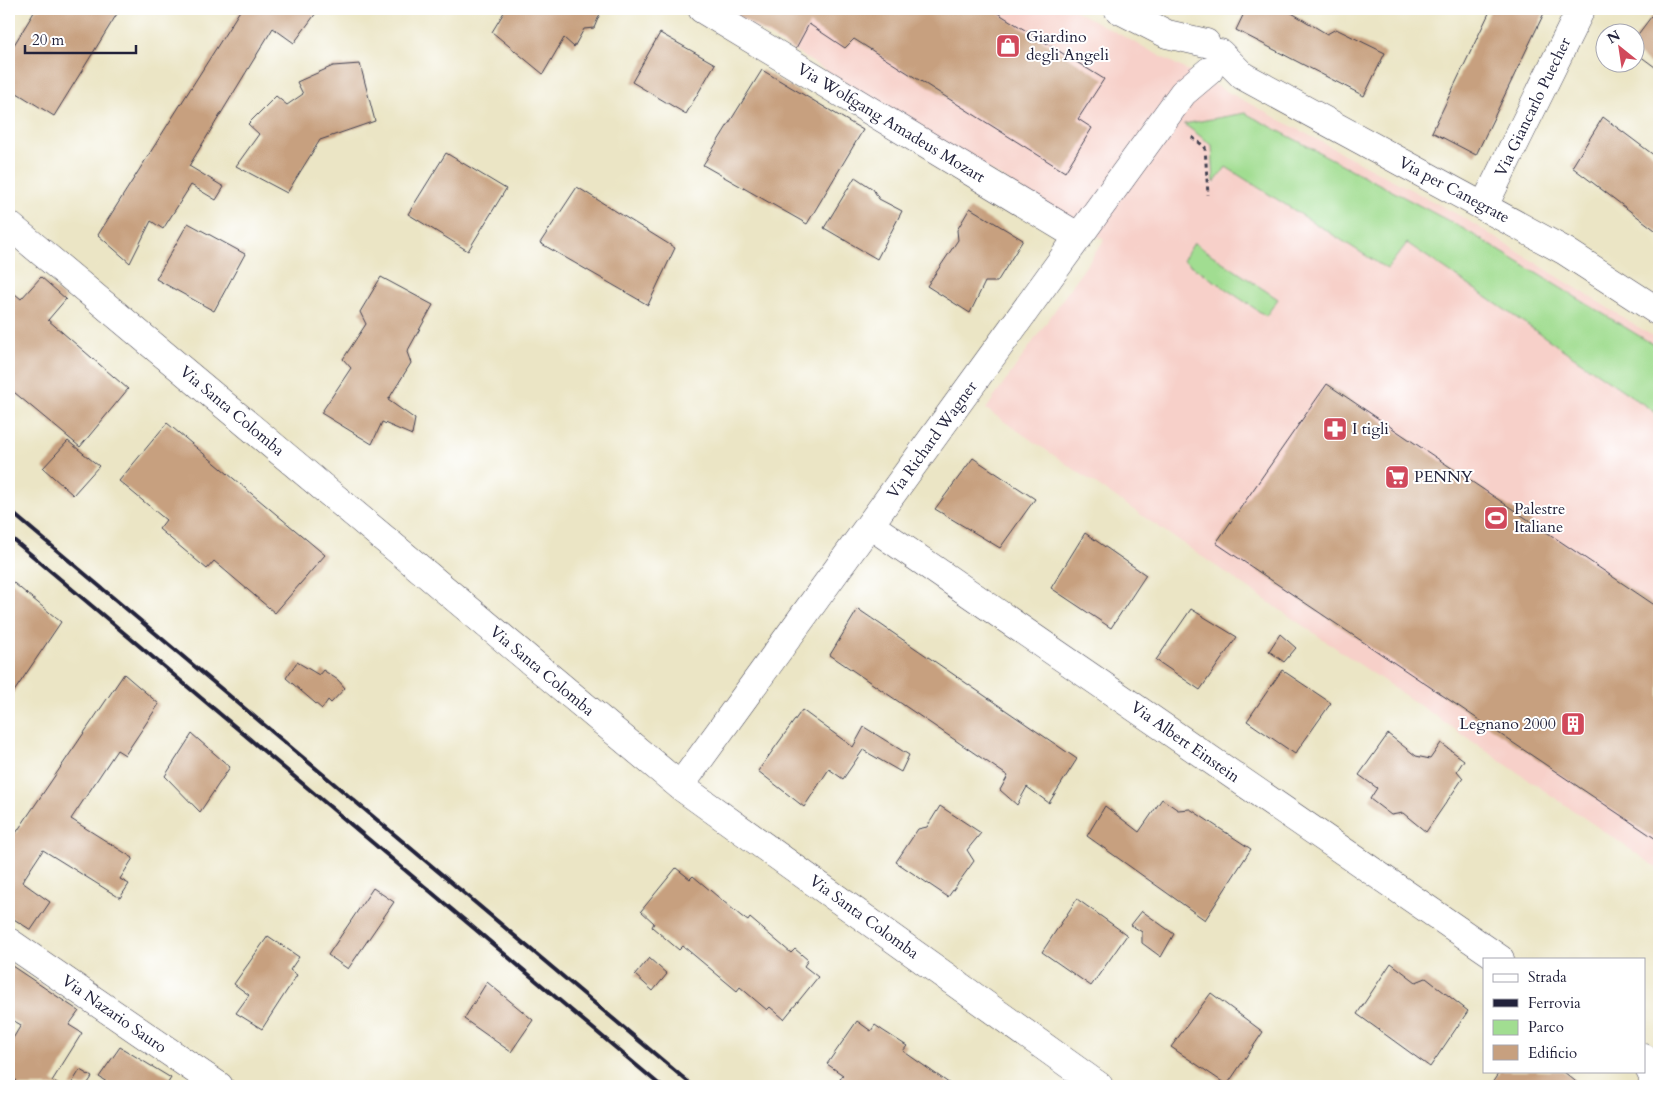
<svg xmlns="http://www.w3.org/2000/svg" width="1668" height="1095" font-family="Cardo,serif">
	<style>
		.built { fill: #f7d0c9 }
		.green { fill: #a1dd91; stroke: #628066 }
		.building { fill: #c7a07f }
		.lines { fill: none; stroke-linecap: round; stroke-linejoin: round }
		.minor-casing { stroke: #403f50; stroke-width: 29 }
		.path { stroke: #403f50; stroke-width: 3; stroke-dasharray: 4 4; stroke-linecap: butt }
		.minor { stroke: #fff; stroke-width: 28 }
		.rail { stroke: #22223b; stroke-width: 4 }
		.labels { text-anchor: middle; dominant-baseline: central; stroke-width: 4; stroke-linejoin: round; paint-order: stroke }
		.poi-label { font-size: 16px; fill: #22223b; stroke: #fff; text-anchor: start }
		.street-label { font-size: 16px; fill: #22223b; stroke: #fff }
	</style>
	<rect width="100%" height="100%" fill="#fff"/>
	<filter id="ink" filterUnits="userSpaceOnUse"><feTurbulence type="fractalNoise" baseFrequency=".02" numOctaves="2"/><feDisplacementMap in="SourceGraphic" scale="10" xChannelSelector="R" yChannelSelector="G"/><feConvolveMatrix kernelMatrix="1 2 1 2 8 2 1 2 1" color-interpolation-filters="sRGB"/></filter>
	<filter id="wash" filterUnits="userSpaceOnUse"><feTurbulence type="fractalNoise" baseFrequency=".0096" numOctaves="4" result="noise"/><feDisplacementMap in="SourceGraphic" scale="20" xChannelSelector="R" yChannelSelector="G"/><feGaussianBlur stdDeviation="1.12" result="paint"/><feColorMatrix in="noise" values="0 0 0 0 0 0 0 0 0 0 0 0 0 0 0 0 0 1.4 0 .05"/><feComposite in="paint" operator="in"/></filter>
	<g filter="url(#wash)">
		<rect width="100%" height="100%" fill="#ebe5c5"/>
		<path class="built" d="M 725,9 L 1072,9 L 1464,218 L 1659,340 L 1659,869 L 986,409 L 1104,240 Z"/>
		<path class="green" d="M 1245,113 L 1464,229 L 1659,348 L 1659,415 L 1407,243 L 1387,269 L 1226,167 L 1214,183 L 1212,145 L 1184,124 Z
			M 1194,243 L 1278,299 L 1266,316 L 1183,260 Z"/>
		<g id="blocks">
			<path class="building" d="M 36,9 L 120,9 L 54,116 L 9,88 L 9,53 Z
				M 241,9 L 319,9 L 294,43 L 273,28 L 189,166 L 224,187 L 216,200 L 191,185 L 163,229 L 151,221 L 130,263 L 98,235 Z
				M 506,9 L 602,9 L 594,28 L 584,29 L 574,47 L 564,38 L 543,74 L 492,32 Z
				M 727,9 L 991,9 L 1104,79 L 1078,119 L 1092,128 L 1065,172 L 854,39 L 845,48 L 809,24 L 795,50 Z
				M 1246,9 L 1291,9 L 1290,12 L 1327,34 L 1336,29 L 1385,53 L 1364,96 L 1236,30 Z
				M 1491,9 L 1546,9 L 1476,155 L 1432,132 Z
				M 1657,9 L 1659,9 L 1659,70 L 1636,53 L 1636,37 Z
				M 660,33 L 715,64 L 686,114 L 632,82 Z
				M 360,64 L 375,121 L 320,140 L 287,193 L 236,166 L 259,134 L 248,124 L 276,96 L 287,105 L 303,94 L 297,82 L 333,66 Z
				M 762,70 L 863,130 L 807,224 L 703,165 Z
				M 1603,117 L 1659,159 L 1659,233 L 1572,167 Z
				M 446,153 L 506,189 L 468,251 L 408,214 Z
				M 855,177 L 873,189 L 879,199 L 902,211 L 877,259 L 824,228 Z
				M 577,187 L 675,248 L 648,305 L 540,243 Z
				M 970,208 L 1023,240 L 997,282 L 985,282 L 970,313 L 927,286 L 958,240 L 957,230 Z
				M 188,223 L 245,254 L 214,311 L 156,279 Z
				M 41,277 L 66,299 L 48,320 L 128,389 L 80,447 L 9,388 L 9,289 L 21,299 Z
				M 381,277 L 433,305 L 407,352 L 411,363 L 388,400 L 415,419 L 412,435 L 382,422 L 372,444 L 321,413 L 351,368 L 343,359 L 366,324 L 360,312 Z
				M 1327,384 L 1659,608 L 1659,841 L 1216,543 Z
				M 167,423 L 325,555 L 275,613 L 214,561 L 207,569 L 159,529 L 166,520 L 119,481 Z
				M 68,441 L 99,466 L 73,495 L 43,468 Z
				M 973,458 L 1035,499 L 1000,548 L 935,509 Z
				M 1085,533 L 1146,575 L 1111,628 L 1051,588 Z
				M 9,579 L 61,622 L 9,699 Z
				M 858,609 L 1077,759 L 1049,803 L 1027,787 L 1017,805 L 1000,790 L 1008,776 L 830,655 Z
				M 1191,609 L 1237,637 L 1200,690 L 1156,660 Z
				M 1280,634 L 1296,648 L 1284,662 L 1269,651 Z
				M 297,662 L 319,675 L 323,670 L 338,680 L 345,688 L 331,703 L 328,700 L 322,709 L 286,678 Z
				M 1282,670 L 1331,703 L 1295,754 L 1247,721 Z
				M 124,674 L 159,704 L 125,755 L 117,750 L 71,819 L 133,858 L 120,879 L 129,884 L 120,898 L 43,850 L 22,882 L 50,902 L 31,930 L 9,916 L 9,828 L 16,833 Z
				M 802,710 L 853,747 L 864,727 L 909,755 L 901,772 L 863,750 L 843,779 L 829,769 L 804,807 L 758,771 Z
				M 192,734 L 230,767 L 200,812 L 165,776 Z
				M 1388,734 L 1416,756 L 1430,759 L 1441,743 L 1464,760 L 1457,771 L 1463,778 L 1426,832 L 1403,813 L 1391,815 L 1370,799 L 1377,788 L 1359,775 Z
				M 1162,799 L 1178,810 L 1190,809 L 1251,849 L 1205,920 L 1087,836 L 1105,806 L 1139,832 Z
				M 940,806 L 981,833 L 967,850 L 974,861 L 948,897 L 896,862 L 918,829 L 927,827 Z
				M 676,868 L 690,879 L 693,876 L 741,916 L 748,921 L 750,918 L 791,953 L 795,949 L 808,960 L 804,966 L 818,977 L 784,1019 L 770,1007 L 767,1010 L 740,987 L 737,991 L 683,946 L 679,950 L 652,927 L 654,923 L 641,911 Z
				M 373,888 L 394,902 L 348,969 L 328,955 Z
				M 1077,899 L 1127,935 L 1091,986 L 1042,952 Z
				M 1142,911 L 1174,934 L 1161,957 L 1142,943 L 1142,932 L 1131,925 Z
				M 268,936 L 299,957 L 290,970 L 297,975 L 262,1029 L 236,1013 L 249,995 L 234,984 Z
				M 649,958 L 667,974 L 653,991 L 635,975 Z
				M 1391,963 L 1416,982 L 1426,978 L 1468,1011 L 1430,1067 L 1357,1014 Z
				M 9,964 L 79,1011 L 69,1025 L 82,1033 L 52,1081 L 61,1086 L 10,1086 L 16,1080 L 9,1075 L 9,1045 L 21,1025 L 9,1018 Z
				M 487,982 L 533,1020 L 511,1052 L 464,1019 Z
				M 1211,993 L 1263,1032 L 1227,1085 L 1171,1047 Z
				M 857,1021 L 871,1031 L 875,1025 L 882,1030 L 907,1046 L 903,1051 L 953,1086 L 850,1086 L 840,1079 L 843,1075 L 827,1064 Z
				M 120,1047 L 171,1078 L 166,1086 L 113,1086 L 99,1077 Z
				M 80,1070 L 92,1077 L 86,1086 L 70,1086 Z
				M 1500,1071 L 1563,1071 L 1581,1086 L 1490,1086 Z"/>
		</g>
	</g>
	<g filter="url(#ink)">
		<use href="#blocks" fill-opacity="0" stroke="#403f50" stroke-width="1"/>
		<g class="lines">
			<defs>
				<path id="minor" d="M 702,9 L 1079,237
					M 1118,9 L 1167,34 L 1206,43
					M 1220,53 L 1243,76 L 1565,251 L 1659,312
					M 1484,206 L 1581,9
					M 9,225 L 680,786 L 1099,1086
					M 870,525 L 1500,959
					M 680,786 L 1183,93 L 1209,71
					M 9,942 L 219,1086
					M 1644,1058 L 1653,1077 L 1653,1086"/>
			</defs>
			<use href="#minor" class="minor-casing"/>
			<path class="path" d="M 1192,137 L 1205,147 L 1208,195"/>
			<use href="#minor" class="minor"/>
			<path class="rail" d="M 9,510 L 693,1086
				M 9,536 L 661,1086"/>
		</g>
	</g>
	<defs>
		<symbol id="shop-square" viewBox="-11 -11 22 22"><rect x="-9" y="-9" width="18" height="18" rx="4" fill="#d1495b" stroke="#fff"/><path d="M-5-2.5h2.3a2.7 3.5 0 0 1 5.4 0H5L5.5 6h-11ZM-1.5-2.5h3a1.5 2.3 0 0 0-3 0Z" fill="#fff"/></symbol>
		<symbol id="pharmacy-square" viewBox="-11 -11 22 22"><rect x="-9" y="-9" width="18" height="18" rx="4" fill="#d1495b" stroke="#fff"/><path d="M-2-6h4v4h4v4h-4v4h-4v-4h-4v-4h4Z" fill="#fff"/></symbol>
		<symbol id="supermarket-square" viewBox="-11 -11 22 22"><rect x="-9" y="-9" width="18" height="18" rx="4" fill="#d1495b" stroke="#fff"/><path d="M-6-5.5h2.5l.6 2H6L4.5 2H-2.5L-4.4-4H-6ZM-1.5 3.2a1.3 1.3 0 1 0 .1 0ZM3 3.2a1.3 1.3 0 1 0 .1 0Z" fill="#fff"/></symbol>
		<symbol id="stadium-square" viewBox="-11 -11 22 22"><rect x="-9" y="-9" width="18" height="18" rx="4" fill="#d1495b" stroke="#fff"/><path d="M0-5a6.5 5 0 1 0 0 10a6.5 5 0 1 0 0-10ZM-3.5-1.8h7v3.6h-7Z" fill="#fff"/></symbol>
		<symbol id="building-square" viewBox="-11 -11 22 22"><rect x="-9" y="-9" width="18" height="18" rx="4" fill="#d1495b" stroke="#fff"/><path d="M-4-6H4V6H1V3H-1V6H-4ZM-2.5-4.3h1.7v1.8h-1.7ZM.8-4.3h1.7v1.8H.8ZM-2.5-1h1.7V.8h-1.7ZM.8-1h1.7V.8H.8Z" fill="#fff"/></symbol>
	</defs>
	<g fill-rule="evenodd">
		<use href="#shop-square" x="994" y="32" width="28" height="28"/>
		<use href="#pharmacy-square" x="1321" y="415" width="28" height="28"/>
		<use href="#supermarket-square" x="1383" y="463" width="28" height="28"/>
		<use href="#stadium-square" x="1482" y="504" width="28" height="28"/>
		<use href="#building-square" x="1559" y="710" width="28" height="28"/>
	</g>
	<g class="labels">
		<g class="poi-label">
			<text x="1026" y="37">Giardino<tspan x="1026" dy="18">degli Angeli</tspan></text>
			<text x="1352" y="429">I tigli</text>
			<text x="1414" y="477">PENNY</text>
			<text x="1514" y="509">Palestre<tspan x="1514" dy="18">Italiane</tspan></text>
			<text x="1556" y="724" text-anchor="end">Legnano 2000</text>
		</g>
		<g class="street-label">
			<text transform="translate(1533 107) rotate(-64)">Via Giancarlo Puecher</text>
			<text transform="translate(891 123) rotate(31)">Via Wolfgang Amadeus Mozart</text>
			<text transform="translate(1454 190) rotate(28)">Via per Canegrate</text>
			<text transform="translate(232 411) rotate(40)">Via Santa Colomba</text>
			<text transform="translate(932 440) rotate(-54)">Via Richard Wagner</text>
			<text transform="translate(542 671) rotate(40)">Via Santa Colomba</text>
			<text transform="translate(1185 742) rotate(35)">Via Albert Einstein</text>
			<text transform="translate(864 917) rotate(36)">Via Santa Colomba</text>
			<text transform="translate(114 1014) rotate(35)">Via Nazario Sauro</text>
		</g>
	</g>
	<rect width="1668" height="1095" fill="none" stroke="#fff" stroke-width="30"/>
	<rect x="1483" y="958" width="162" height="115" fill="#ffffff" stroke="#a7a7b1"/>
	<rect x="1493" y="974" width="25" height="8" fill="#ffffff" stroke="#a7a7b1"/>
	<text x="1528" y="982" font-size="15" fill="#22223b">Strada</text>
	<rect x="1493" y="999" width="25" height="8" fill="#22223b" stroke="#a7a7b1"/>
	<text x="1528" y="1008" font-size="15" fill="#22223b">Ferrovia</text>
	<rect x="1493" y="1020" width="25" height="15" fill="#a1dd91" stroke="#a7a7b1"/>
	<text x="1528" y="1032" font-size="15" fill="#22223b">Parco</text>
	<rect x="1493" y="1045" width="25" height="15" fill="#c7a07f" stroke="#a7a7b1"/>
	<text x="1528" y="1058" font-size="15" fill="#22223b">Edificio</text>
	<g transform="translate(1620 48) rotate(330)"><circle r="24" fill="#ffffff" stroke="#a7a7b1"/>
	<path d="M0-4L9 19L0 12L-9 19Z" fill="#d1495b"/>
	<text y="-8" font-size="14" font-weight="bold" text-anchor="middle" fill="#22223b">N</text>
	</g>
	<path d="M25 45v8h111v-8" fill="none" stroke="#22223b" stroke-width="2.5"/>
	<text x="32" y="45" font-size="15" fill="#22223b" stroke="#ffffff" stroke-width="4" paint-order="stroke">20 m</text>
</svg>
